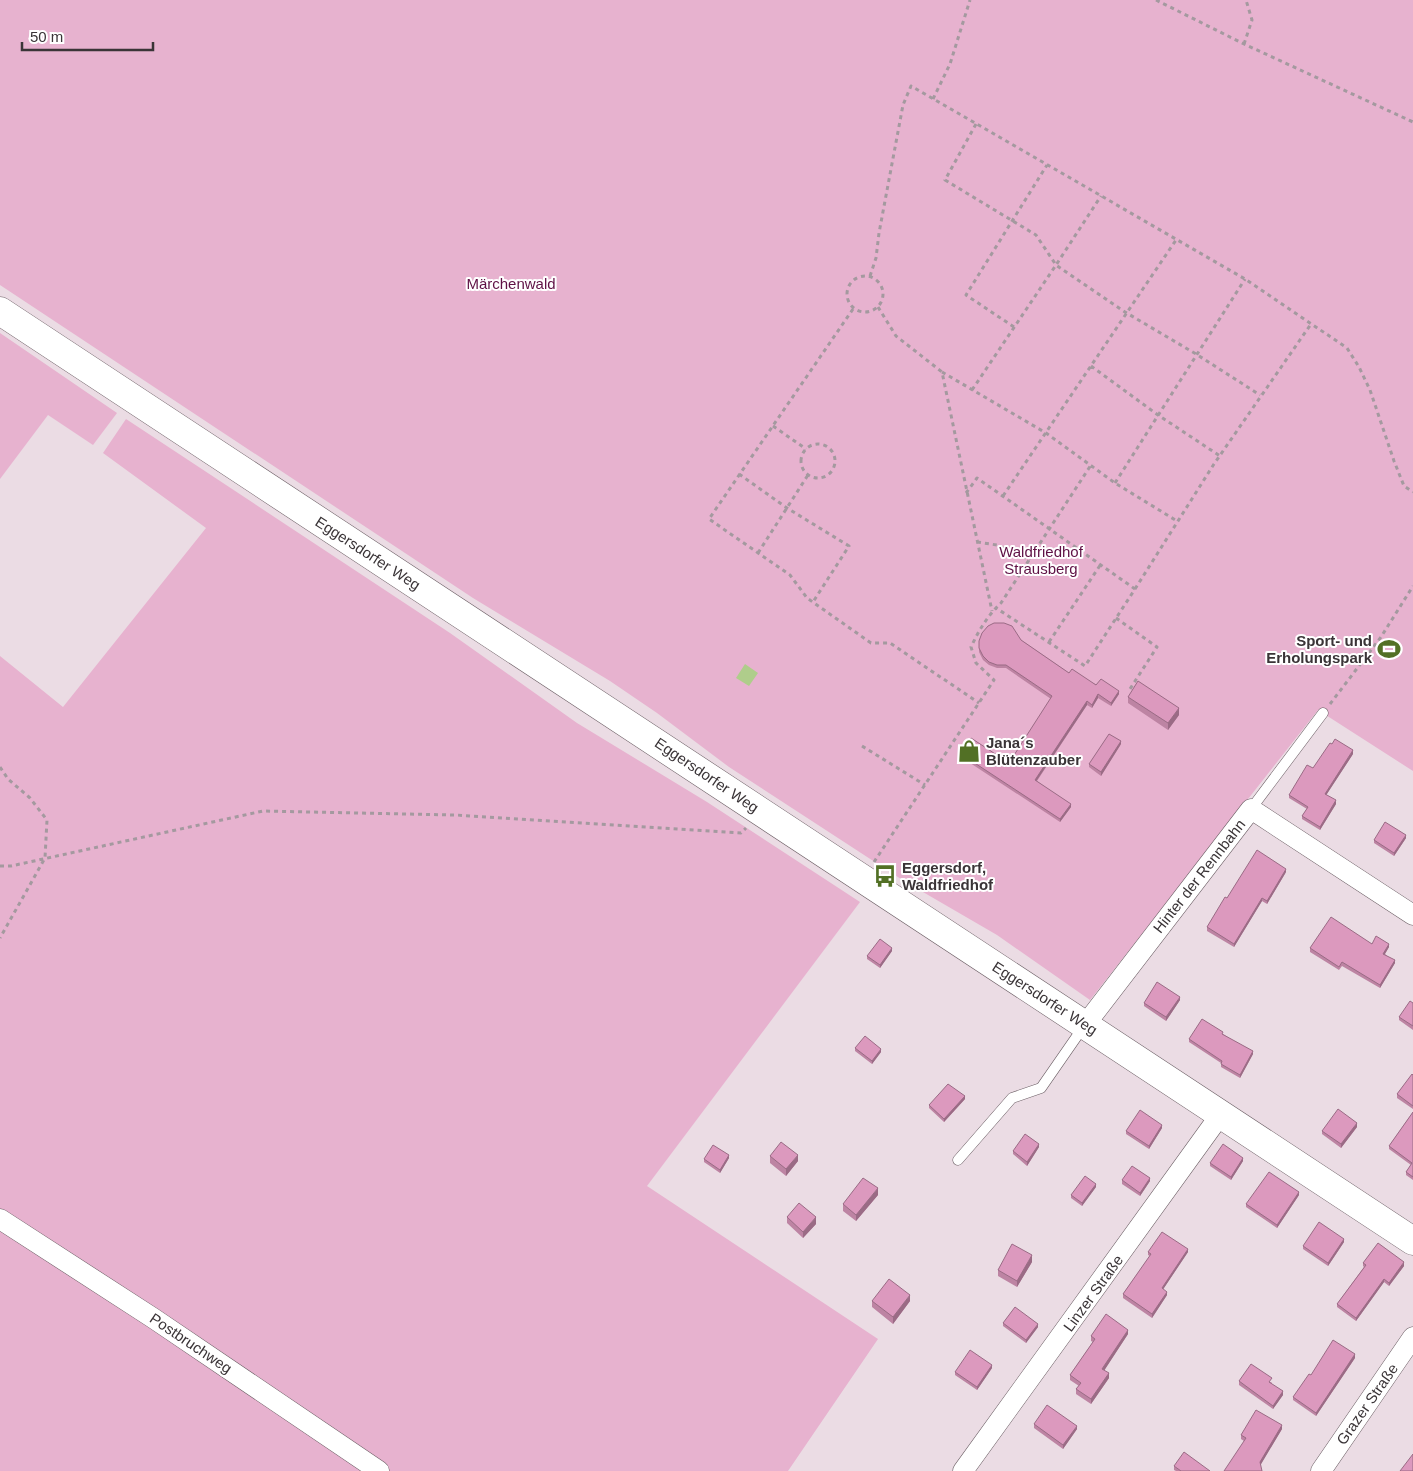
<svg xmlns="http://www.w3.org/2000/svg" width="1413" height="1471" font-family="Arial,sans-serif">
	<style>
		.green { fill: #e7b2cf }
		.water { fill: #afcd8b }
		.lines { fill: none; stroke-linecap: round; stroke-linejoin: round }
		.lane-casing { stroke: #6a5d63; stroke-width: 11 }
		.street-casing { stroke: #6a5d63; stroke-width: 21 }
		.secondary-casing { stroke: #6a5d63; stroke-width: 29 }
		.path { stroke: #a4999f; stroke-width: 3; stroke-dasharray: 4 4; stroke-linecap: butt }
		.lane { stroke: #fff; stroke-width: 10 }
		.street { stroke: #fff; stroke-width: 20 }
		.secondary { stroke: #fff; stroke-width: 28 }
		.wall { fill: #bd84a3 }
		.shaded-wall { fill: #9a6b85 }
		.building { fill: #dc99be; stroke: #9a6b85 }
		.labels { text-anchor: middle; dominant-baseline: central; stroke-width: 4; stroke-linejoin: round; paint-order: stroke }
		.park-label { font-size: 15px; fill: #5f1145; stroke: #fff }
		.street-label { font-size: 15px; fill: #3a3437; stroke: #fff }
		.poi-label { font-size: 15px; font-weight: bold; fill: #3a3437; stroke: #fff; text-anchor: start }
	</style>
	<rect width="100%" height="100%" fill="#ebdce4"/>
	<path class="green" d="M 0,0 L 1413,0 L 1413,771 L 1318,710 L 1090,1000 L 997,935 L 904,881 L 729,767 L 657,713 L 610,681 L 473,598 L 0,285 Z
		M 0,333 L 117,413 L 93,445 L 48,415 L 0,479 Z
		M 126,419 L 450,633 L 577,723 L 707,802 L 860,902 L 647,1186 L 878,1339 L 788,1471 L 0,1471 L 0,656 L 63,707 L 206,528 L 103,453 Z"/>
	<path class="water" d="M 745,664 L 758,673 L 749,686 L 736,678 Z"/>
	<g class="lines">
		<defs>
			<path id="lane" d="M 1251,809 L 1323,713
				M 958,1160 L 1012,1098 L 1041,1088 L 1084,1026"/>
			<path id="street" d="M 1085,1025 L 1251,809 L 1413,915
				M 0,1219 L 153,1318 L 379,1471
				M 963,1471 L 1221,1114
				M 1321,1471 L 1413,1337"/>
			<path id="secondary" d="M 0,311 L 1413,1241"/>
		</defs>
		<use href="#lane" class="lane-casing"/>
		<use href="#street" class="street-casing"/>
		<use href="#secondary" class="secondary-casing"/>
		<path class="path" d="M 1156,0 L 1244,44 L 1413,122
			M 1244,44 L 1252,20 L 1246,0
			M 933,99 L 950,64 L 970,0
			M 976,124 L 945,180 L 1036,235 L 1056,265 L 1125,312 L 1196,354 L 1260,395
			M847 294a18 18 0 1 1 36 0a18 18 0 1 1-36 0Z
			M 870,276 L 876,258 L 879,233 L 903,105 L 911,86 L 1245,279 L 1347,348 L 1359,367 L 1370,390 L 1394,461 L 1404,486 L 1413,492
			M 878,307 L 896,336 L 942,372 L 992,611
			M 853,309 L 709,519 L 790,575 L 807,598 L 871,643 L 890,643 L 979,703
			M 1014,327 L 966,295 L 1047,165
			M 1091,366 L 1158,415 L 1220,456
			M 942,372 L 1046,433 L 1115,483 L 1177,521
			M 972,390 L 1056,265 L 1101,196
			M 773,426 L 806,449
			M801 461a17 17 0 1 1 34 0a17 17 0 1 1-34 0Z
			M 739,474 L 787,508 L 849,546 L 813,602
			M 1115,483 L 1245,279
			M 966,493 L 977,478 L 1135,589 L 1085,666 L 996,608
			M 1003,496 L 1176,240
			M 977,542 L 997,545 L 1030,560
			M 758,553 L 808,475
			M 1135,589 L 1214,464 L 1311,324
			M 1116,618 L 1157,647 L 1130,689
			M 1049,642 L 1101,564
			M 1330,704 L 1381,637 L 1413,586
			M 862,746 L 925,785
			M 0,767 L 8,779 L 30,798 L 47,820 L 45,858 L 0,938
			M 874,862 L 994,680 L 976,663 L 971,647 C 979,630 988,615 1001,603 L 1091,465
			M 0,866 L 11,866 L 263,811 L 456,815 L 741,833 L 746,828"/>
		<use href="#lane" class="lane"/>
		<use href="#street" class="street"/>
		<use href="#secondary" class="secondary"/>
	</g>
	<path class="wall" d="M 1021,640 L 1069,673 L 1119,694 L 1111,706 L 1098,698 L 1092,708 L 1087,705 L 1037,781 L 1071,807 L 1060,822 L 961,757 L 961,754 L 1009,763 L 1051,699 L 1006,668 L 997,668 L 989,665 L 983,660 L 979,652 L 979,641 Z
		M 1128,697 L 1179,715 L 1168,730 L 1128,703 Z
		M 1121,744 L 1101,776 L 1089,767 L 1089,764 Z
		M 1353,754 L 1326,795 L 1336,804 L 1320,830 L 1302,819 L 1302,816 L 1307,809 L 1289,798 L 1289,795 L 1313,768 Z
		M 1406,838 L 1394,856 L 1374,843 L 1374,840 Z
		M 1286,872 L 1267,904 L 1262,901 L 1234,947 L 1207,931 L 1207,927 L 1227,898 Z
		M 1372,944 L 1389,947 L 1385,954 L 1395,963 L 1380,988 L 1342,966 L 1339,970 L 1310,952 L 1310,948 Z
		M 892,951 L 880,968 L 867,959 L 867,956 Z
		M 1180,1000 L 1166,1021 L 1144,1006 L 1144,1003 Z
		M 1413,1003 L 1413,1030 L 1399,1020 L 1399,1017 Z
		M 1223,1034 L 1253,1054 L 1240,1078 L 1221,1067 L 1221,1063 L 1189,1042 L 1189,1039 Z
		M 855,1048 L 881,1052 L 872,1064 L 855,1051 Z
		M 1413,1075 L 1413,1109 L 1397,1098 L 1397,1094 Z
		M 965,1099 L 944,1122 L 929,1108 L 929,1105 Z
		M 1413,1112 L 1413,1180 L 1406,1175 L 1406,1172 L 1411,1165 L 1389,1149 L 1389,1146 Z
		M 1357,1127 L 1341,1148 L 1322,1134 L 1322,1131 Z
		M 1162,1128 L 1149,1149 L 1126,1134 L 1126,1131 Z
		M 1039,1147 L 1027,1166 L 1013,1154 L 1013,1151 Z
		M 770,1156 L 798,1161 L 786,1176 L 770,1163 Z
		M 729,1158 L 720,1173 L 704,1162 L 704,1159 Z
		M 1243,1161 L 1231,1180 L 1210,1166 L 1210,1163 Z
		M 1122,1180 L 1150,1181 L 1140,1196 L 1122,1184 Z
		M 1096,1187 L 1082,1206 L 1071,1198 L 1071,1195 Z
		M 878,1195 L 856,1221 L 843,1211 L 843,1204 Z
		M 1299,1195 L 1277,1228 L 1246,1207 L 1246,1204 Z
		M 787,1217 L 816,1224 L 803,1238 L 787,1223 Z
		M 1344,1242 L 1328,1266 L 1303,1249 L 1303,1246 Z
		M 1148,1252 L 1188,1252 L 1163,1289 L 1167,1295 L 1152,1318 L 1123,1298 L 1123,1294 L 1150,1256 L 1148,1255 Z
		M 1032,1262 L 1017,1287 L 998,1276 L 998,1270 Z
		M 1363,1263 L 1404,1266 L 1389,1286 L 1384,1282 L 1356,1321 L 1337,1307 L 1337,1304 L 1364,1267 L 1363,1266 Z
		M 872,1301 L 910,1301 L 893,1324 L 872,1307 Z
		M 1003,1323 L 1038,1327 L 1026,1343 L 1003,1326 Z
		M 1128,1334 L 1104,1370 L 1109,1378 L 1091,1404 L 1076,1394 L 1076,1389 L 1079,1386 L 1070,1380 L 1070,1375 L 1093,1342 L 1091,1341 L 1091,1336 Z
		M 1355,1358 L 1316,1416 L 1293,1400 L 1293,1397 L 1311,1375 Z
		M 992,1368 L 977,1390 L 955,1375 L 955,1372 Z
		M 1239,1381 L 1272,1382 L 1271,1383 L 1283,1395 L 1273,1409 L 1239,1385 Z
		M 1034,1424 L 1077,1429 L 1063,1449 L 1034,1428 Z
		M 1282,1429 L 1260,1465 L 1244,1441 L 1241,1439 L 1241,1435 Z
		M 1174,1466 L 1210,1471 L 1176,1471 L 1174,1470 Z"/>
	<path class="shaded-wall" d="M 1119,691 L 1119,694 L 1111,706 L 1111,703 Z
		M 1098,694 L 1098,698 L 1092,708 L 1092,705 Z
		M 1087,701 L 1087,705 L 1035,783 L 1035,780 Z
		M 1179,708 L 1179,715 L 1168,730 L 1168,723 Z
		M 1121,741 L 1121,744 L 1101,776 L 1101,772 Z
		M 1353,750 L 1353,754 L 1325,797 L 1325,794 Z
		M 1336,800 L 1336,804 L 1320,830 L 1320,827 Z
		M 1071,804 L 1071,807 L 1060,822 L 1060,819 Z
		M 1406,835 L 1406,838 L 1394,856 L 1394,853 Z
		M 1286,869 L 1286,872 L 1267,904 L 1267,901 Z
		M 1262,898 L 1262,901 L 1234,947 L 1234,944 Z
		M 1389,944 L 1389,947 L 1383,957 L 1383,954 Z
		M 892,948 L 892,951 L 880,968 L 880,965 Z
		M 1395,960 L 1395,963 L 1380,988 L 1380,985 Z
		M 1180,997 L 1180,1000 L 1166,1021 L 1166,1017 Z
		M 881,1049 L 881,1052 L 872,1064 L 872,1061 Z
		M 1253,1051 L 1253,1054 L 1240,1078 L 1240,1075 Z
		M 965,1096 L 965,1099 L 944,1122 L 944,1119 Z
		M 1357,1123 L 1357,1127 L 1341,1148 L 1341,1144 Z
		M 1162,1125 L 1162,1128 L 1149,1149 L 1149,1146 Z
		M 1039,1144 L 1039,1147 L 1027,1166 L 1027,1162 Z
		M 729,1155 L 729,1158 L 720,1173 L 720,1170 Z
		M 798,1155 L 798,1161 L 786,1176 L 786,1169 Z
		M 1243,1158 L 1243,1161 L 1231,1180 L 1231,1177 Z
		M 1150,1178 L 1150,1181 L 1140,1196 L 1140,1193 Z
		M 1096,1184 L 1096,1187 L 1082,1206 L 1082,1203 Z
		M 878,1188 L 878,1195 L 856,1221 L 856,1215 Z
		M 1299,1192 L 1299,1195 L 1277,1228 L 1277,1225 Z
		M 816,1217 L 816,1224 L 803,1238 L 803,1232 Z
		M 1344,1239 L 1344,1242 L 1328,1266 L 1328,1263 Z
		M 1188,1249 L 1188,1252 L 1162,1291 L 1162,1288 Z
		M 1032,1255 L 1032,1262 L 1017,1287 L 1017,1281 Z
		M 1404,1262 L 1404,1266 L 1389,1286 L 1389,1283 Z
		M 1384,1279 L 1384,1282 L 1356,1321 L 1356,1318 Z
		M 1167,1292 L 1167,1295 L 1152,1318 L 1152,1314 Z
		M 910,1295 L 910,1301 L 893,1324 L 893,1317 Z
		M 1038,1324 L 1038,1327 L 1026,1343 L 1026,1340 Z
		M 1128,1330 L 1128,1334 L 1102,1374 L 1102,1369 Z
		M 1355,1354 L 1355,1358 L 1316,1416 L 1316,1413 Z
		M 992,1365 L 992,1368 L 977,1390 L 977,1387 Z
		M 1109,1373 L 1109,1378 L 1091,1404 L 1091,1399 Z
		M 1283,1391 L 1283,1395 L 1273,1409 L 1273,1406 Z
		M 1282,1425 L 1282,1429 L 1260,1466 L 1260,1462 Z
		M 1077,1426 L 1077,1429 L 1063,1449 L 1063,1445 Z"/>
	<path class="building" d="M 994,623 L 1004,623 L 1012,626 L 1021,640 L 1069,673 L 1072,669 L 1096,685 L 1101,679 L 1119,691 L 1111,703 L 1098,694 L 1092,705 L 1087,701 L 1035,780 L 1071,804 L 1060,819 L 961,754 L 971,738 L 1009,763 L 1052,696 L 1006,665 L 997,665 L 989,662 L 983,656 L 979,648 L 979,641 L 982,633 L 988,626 Z
		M 1138,681 L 1179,708 L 1168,723 L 1128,697 Z
		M 1109,734 L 1121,741 L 1101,772 L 1089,764 Z
		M 1335,739 L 1353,750 L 1325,794 L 1336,800 L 1320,827 L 1302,816 L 1308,807 L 1289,795 L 1307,765 L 1313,768 L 1330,743 L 1332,744 Z
		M 1385,822 L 1406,835 L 1394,853 L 1374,840 Z
		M 1257,850 L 1286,869 L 1267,901 L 1262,898 L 1234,944 L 1207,927 L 1225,897 L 1227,898 Z
		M 1331,917 L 1372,944 L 1376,936 L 1389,944 L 1383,954 L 1395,960 L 1380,985 L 1342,962 L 1339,967 L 1310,948 Z
		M 880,939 L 892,948 L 880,965 L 867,956 Z
		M 1157,982 L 1180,997 L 1166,1017 L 1144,1003 Z
		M 1410,1001 L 1413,1003 L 1413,1026 L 1399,1017 Z
		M 1202,1019 L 1223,1032 L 1222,1034 L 1253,1051 L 1240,1075 L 1221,1064 L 1222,1061 L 1189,1039 Z
		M 865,1036 L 881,1049 L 872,1061 L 855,1048 Z
		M 1412,1074 L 1413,1075 L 1413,1106 L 1397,1094 Z
		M 948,1084 L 965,1096 L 944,1119 L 929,1105 Z
		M 1338,1109 L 1357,1123 L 1341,1144 L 1322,1131 Z
		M 1140,1110 L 1162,1125 L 1149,1146 L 1126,1131 Z
		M 1413,1112 L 1413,1177 L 1406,1172 L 1412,1163 L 1389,1146 Z
		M 1025,1134 L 1039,1144 L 1027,1162 L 1013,1151 Z
		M 781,1142 L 798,1155 L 786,1169 L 770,1156 Z
		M 1223,1144 L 1243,1158 L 1231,1177 L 1210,1163 Z
		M 713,1145 L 729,1155 L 720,1170 L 704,1159 Z
		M 1132,1166 L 1150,1178 L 1140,1193 L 1122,1180 Z
		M 1269,1172 L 1299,1192 L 1277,1225 L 1246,1204 Z
		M 1085,1176 L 1096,1184 L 1082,1203 L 1071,1195 Z
		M 863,1178 L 878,1188 L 856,1215 L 843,1204 Z
		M 799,1203 L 816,1217 L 803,1232 L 787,1217 Z
		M 1319,1222 L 1344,1239 L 1328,1263 L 1303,1246 Z
		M 1162,1232 L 1188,1249 L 1162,1288 L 1167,1292 L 1152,1314 L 1123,1294 L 1151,1254 L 1148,1252 Z
		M 1378,1243 L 1404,1262 L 1389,1283 L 1384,1279 L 1356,1318 L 1337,1304 L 1366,1265 L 1363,1263 Z
		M 1012,1244 L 1032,1255 L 1017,1281 L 998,1270 Z
		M 889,1279 L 910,1295 L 893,1317 L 872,1301 Z
		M 1015,1307 L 1038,1324 L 1026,1340 L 1003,1323 Z
		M 1106,1314 L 1128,1330 L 1102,1369 L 1109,1373 L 1091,1399 L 1076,1389 L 1081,1383 L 1070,1375 L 1095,1339 L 1091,1336 Z
		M 1333,1340 L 1355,1354 L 1316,1413 L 1293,1397 L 1309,1374 L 1311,1375 Z
		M 970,1350 L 992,1365 L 977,1387 L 955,1372 Z
		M 1251,1364 L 1272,1378 L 1269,1382 L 1283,1391 L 1273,1406 L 1239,1381 Z
		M 1047,1405 L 1077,1426 L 1063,1445 L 1034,1424 Z
		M 1256,1410 L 1282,1425 L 1260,1462 L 1262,1471 L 1224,1471 L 1246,1438 L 1241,1435 Z
		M 1184,1452 L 1210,1471 L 1181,1471 L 1174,1466 Z
		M 1413,1454 L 1413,1471 L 1400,1471 Z"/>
	<defs>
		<symbol id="stadium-bare" viewBox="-9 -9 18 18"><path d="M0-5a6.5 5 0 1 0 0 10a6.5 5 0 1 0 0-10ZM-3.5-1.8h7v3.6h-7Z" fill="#527025" stroke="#fff" stroke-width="2.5" paint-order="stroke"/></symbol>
		<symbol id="shop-bare" viewBox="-9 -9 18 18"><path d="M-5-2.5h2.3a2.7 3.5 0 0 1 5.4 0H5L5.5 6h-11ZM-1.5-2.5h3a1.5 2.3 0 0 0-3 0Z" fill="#527025" stroke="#fff" stroke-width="2.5" paint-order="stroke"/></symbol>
		<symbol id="bus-bare" viewBox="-9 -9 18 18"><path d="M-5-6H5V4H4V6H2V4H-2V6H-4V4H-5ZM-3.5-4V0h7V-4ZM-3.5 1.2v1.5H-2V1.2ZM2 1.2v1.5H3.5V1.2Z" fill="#527025" stroke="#fff" stroke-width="2.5" paint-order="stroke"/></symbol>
	</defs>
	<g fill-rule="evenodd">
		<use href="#stadium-bare" x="1373" y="633" width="32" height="32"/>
		<use href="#shop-bare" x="953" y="735" width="32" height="32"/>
		<use href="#bus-bare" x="869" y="860" width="32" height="32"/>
	</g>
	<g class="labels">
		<g class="park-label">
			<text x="511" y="283">Märchenwald</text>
			<text x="1041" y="551">Waldfriedhof<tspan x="1041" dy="17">Strausberg</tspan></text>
		</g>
		<g class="street-label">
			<text transform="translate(368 553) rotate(33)">Eggersdorfer Weg</text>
			<text transform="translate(707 775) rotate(34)">Eggersdorfer Weg</text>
			<text transform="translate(1199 876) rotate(-52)">Hinter der Rennbahn</text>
			<text transform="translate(1045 998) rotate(33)">Eggersdorfer Weg</text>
			<text transform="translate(1093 1293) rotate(-54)">Linzer Straße</text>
			<text transform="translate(191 1343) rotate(34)">Postbruchweg</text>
			<text transform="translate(1367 1404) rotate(-55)">Grazer Straße</text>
		</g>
		<g class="poi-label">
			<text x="1372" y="640" text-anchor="end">Sport- und<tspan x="1372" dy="17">Erholungspark</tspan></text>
			<text x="986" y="742">Jana´s<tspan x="986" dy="17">Blütenzauber</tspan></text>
			<text x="902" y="867">Eggersdorf,<tspan x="902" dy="17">Waldfriedhof</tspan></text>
		</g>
	</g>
	<path d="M22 42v8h131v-8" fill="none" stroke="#3a3437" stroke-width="2.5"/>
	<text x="30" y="42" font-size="15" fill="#3a3437" stroke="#ffffff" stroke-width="4" paint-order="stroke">50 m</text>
</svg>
